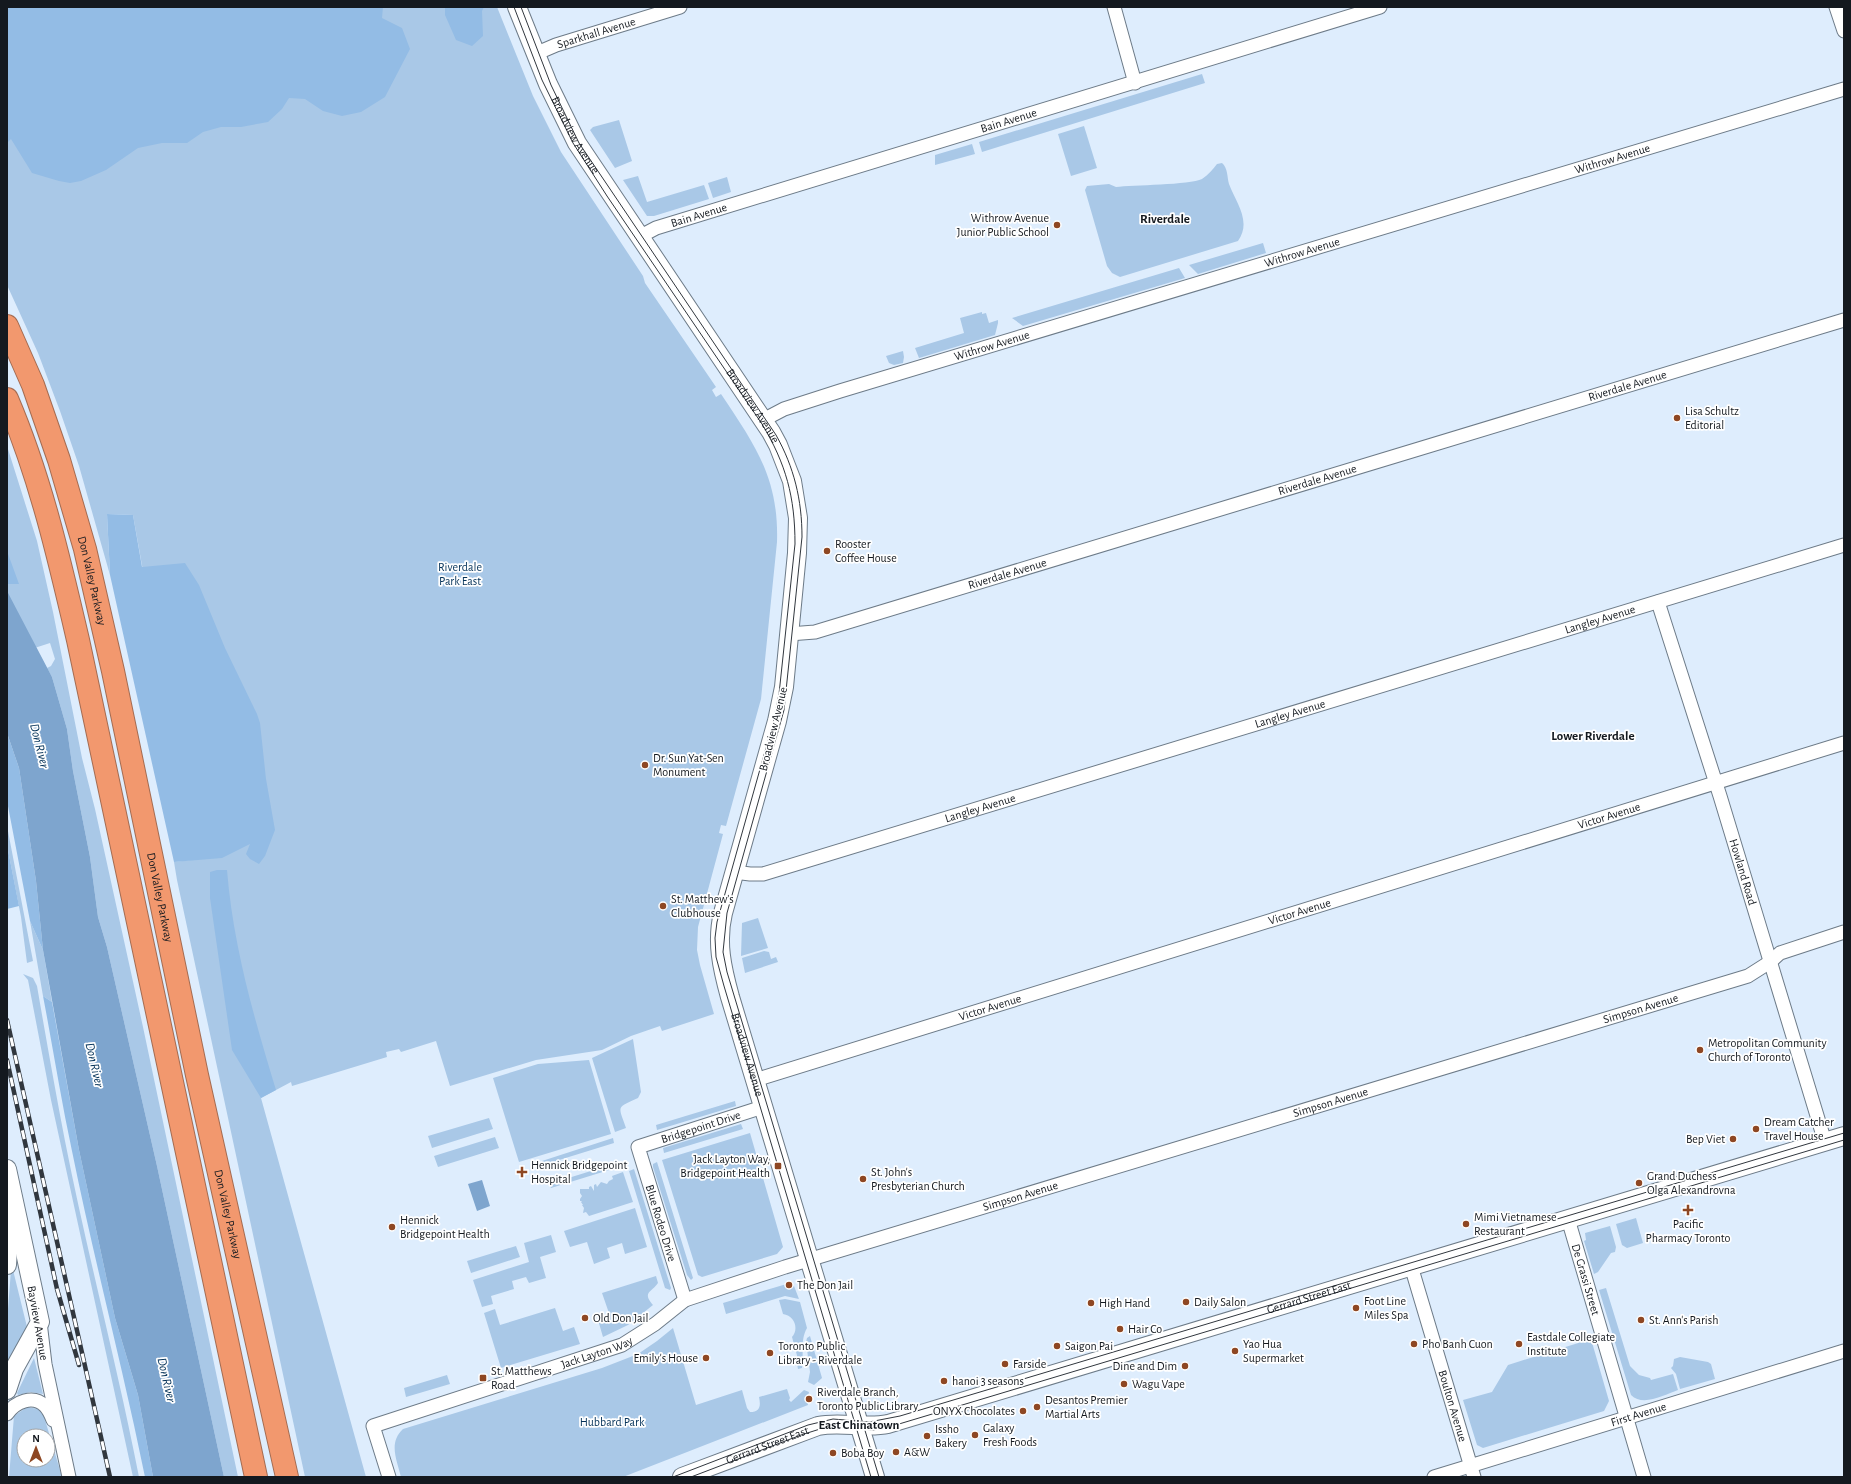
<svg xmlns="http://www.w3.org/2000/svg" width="1851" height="1484" font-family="'Alegreya Sans',sans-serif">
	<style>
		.green { fill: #a9c8e7; fill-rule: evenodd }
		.forest { fill: #93bce5 }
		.water { fill: #7ea5ce }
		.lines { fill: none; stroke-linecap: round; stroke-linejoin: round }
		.street-casing { stroke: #6d7b88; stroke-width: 15 }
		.secondary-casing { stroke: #6d7b88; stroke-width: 20 }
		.highway-casing { stroke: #a46c52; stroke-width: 24 }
		.street { stroke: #fff; stroke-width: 13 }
		.secondary { stroke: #fff; stroke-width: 18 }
		.highway { stroke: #f2986e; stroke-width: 22 }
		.tram { stroke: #31373e; stroke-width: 1 }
		.rail-casing { stroke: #31373e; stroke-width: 4.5 }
		.rail { stroke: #fff; stroke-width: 3; stroke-dasharray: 9; stroke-linecap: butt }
		.poi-dot { fill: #8e4723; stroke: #fff; stroke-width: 1.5 }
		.labels { text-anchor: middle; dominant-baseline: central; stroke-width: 3.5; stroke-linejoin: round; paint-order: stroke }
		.street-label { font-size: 12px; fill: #14191f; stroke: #fff }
		.poi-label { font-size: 12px; fill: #14191f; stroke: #fff; text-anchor: start }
		.park-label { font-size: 12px; fill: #033158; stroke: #fff }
		.neighbourhood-label { font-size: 13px; font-weight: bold; fill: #14191f; stroke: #fff }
		.water-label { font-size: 13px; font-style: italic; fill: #012f56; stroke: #fff }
	</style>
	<rect width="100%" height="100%" fill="#deedfd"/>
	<path class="green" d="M 7,7 L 497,7 L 533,96 L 561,152 L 643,276 L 645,283 L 716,387 L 712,390 L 716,397 L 721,394 C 755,445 779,478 777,542 L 761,699 L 726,826 L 721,825 L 719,833 L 723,834 L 698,927 L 697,950 L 700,965 L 714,1014 L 662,1031 L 660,1026 L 631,1036 L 602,1050 L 536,1060 L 450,1086 L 436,1041 L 401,1052 L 399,1049 L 386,1052 L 387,1057 L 292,1086 L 291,1082 L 261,1098 L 366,1477 L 305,1477 L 177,880 L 174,862 L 207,858 L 178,767 L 133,515 L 107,514 L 110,575 L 79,466 L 60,411 L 38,353 L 7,285 Z
		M 1202,74 L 1205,83 L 982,152 L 979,142 Z
		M 619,120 L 632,161 L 615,168 L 590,130 L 593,127 Z
		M 1084,126 L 1097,168 L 1071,176 L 1058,134 Z
		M 972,144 L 975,154 L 935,165 L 935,155 Z
		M 1222,163 C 1228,168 1227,177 1229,184 C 1236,203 1252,221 1238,241 L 1120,277 L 1112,273 L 1107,266 L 1085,190 L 1087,186 L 1109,184 L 1116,187 C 1132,185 1190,185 1202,179 C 1208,175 1213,169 1217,164 Z
		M 638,176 L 647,202 L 704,185 L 709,199 L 654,216 L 647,216 L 623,180 Z
		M 727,177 L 731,192 L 713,198 L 708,183 Z
		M 1263,243 L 1266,253 L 1198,274 L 1189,265 Z
		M 1179,268 L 1185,278 L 1023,326 L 1012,318 Z
		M 982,312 L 982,314 L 986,313 L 989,323 L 998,320 L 998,323 L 995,335 L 919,358 L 915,348 L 964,333 L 960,318 Z
		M 903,351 L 904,357 L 903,363 L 894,365 L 889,363 L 886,356 Z
		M 7,446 L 37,541 L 53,612 L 82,758 L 95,809 L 143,1027 L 238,1477 L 224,1477 L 157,1166 L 107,947 L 98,917 L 90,857 L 73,771 L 67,729 L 52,677 L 47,668 L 51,666 L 55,659 L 50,643 L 7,657 Z
		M 7,826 L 33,961 L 27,963 L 21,917 L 7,845 Z
		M 758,918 L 768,948 L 741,956 L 742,923 Z
		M 30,921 L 43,950 L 52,1002 L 43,996 Z
		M 764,951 L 769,952 L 771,959 L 776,957 L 778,962 L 745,973 L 742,958 Z
		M 23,974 L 33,978 L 37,986 C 46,1038 55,1089 65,1141 C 87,1253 117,1364 139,1477 L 133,1477 L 51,1100 L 28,980 Z
		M 633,1039 L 641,1092 L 638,1098 C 616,1108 618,1105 626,1128 L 615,1132 L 592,1058 Z
		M 589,1060 L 611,1134 L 519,1162 L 493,1078 L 538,1064 Z
		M 735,1101 L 736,1106 L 657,1130 L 656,1125 Z
		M 489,1118 L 493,1129 L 432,1148 L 428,1136 Z
		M 741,1124 L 743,1129 L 664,1153 L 663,1148 Z
		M 750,1133 L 783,1247 L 777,1254 L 702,1277 L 698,1275 L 662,1160 Z
		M 495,1137 L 499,1148 L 438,1167 L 434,1156 Z
		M 613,1138 L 614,1143 L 543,1165 L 542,1161 Z
		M 620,1162 L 622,1166 L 551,1188 L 549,1184 Z
		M 657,1162 L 693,1278 L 691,1280 L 687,1275 L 653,1167 L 653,1164 Z
		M 634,1169 L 671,1288 L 670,1290 L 665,1288 L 629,1171 Z
		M 623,1172 L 633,1202 L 589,1216 L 586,1212 L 583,1213 L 584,1208 L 582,1205 L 583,1205 L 581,1202 L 582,1201 L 580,1201 L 580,1199 L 582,1196 L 580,1193 L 580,1189 L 589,1189 L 589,1187 L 591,1186 L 594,1191 L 594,1185 L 596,1184 L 597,1187 L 601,1182 L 607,1184 L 609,1181 L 613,1179 L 612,1176 Z
		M 635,1208 L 647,1247 L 625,1254 L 622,1243 L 607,1248 L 610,1258 L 594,1264 L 587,1242 L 570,1247 L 564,1231 Z
		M 1636,1218 L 1643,1243 L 1627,1248 L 1622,1245 L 1616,1224 Z
		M 1610,1226 L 1616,1247 L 1615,1252 L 1611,1253 L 1598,1272 L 1594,1274 L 1584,1241 L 1586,1240 L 1585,1233 Z
		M 551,1235 L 556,1252 L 540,1257 L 546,1278 L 529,1283 L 526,1277 L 512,1281 L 514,1289 L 491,1296 L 493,1304 L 482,1307 L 473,1280 L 529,1262 L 524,1243 Z
		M 516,1246 L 520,1257 L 471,1273 L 467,1261 Z
		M 11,1270 L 13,1270 L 28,1331 L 7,1372 L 7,1322 Z
		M 656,1276 L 658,1283 C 651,1293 642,1292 653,1305 L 628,1325 L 603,1337 L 598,1320 L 610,1316 L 602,1293 Z
		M 790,1283 L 794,1286 L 799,1299 L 785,1296 L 726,1314 L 723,1303 Z
		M 1606,1288 L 1630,1366 L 1639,1375 L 1650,1378 L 1651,1380 L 1673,1374 L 1678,1390 C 1664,1395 1643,1407 1631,1395 L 1599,1290 Z
		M 785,1299 L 800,1302 L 807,1328 C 800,1340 804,1354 802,1368 L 798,1369 L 797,1364 L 799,1363 L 792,1337 C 799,1329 795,1316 783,1314 L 779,1300 Z
		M 555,1308 L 563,1331 L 574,1327 L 580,1344 L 501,1368 L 484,1313 L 495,1309 L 500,1325 Z
		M 673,1328 L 696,1405 L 742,1390 L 747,1408 L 750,1412 C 760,1412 761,1406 759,1397 L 787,1389 L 790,1398 L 789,1400 L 791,1402 L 804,1390 L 809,1392 L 807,1400 L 808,1405 L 623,1477 L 401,1477 C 397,1460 388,1443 403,1429 L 602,1368 L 638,1354 L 657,1341 Z
		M 810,1336 L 822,1378 L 814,1385 L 808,1382 L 810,1372 L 806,1342 L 807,1338 Z
		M 1591,1339 L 1609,1401 L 1604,1411 L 1483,1448 L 1477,1445 L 1463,1400 L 1492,1392 L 1508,1365 Z
		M 1680,1357 L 1708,1362 L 1711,1364 L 1715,1379 L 1680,1389 L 1676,1374 L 1671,1368 L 1673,1366 L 1674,1359 Z
		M 34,1358 L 43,1394 L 30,1392 L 18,1395 L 17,1393 Z
		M 447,1375 L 450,1384 L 406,1397 L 404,1388 Z
		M 27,1407 L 38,1409 L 43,1413 L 62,1477 L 9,1477 L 14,1416 ZM 24,1436 L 48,1436 L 48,1460 L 24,1460 Z"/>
	<path class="forest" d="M 7,7 L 383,7 L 382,18 L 402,28 L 410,49 L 385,97 L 361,112 L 342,116 L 323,111 L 305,99 L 289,98 L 282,109 L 268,122 L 241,127 L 221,127 L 203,132 L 187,143 L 162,143 L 138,148 L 106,170 L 81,181 L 70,183 L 59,181 L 32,173 L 11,139 L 7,143 Z
		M 445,7 L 484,7 L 482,11 L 483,36 L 472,46 L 456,40 L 445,15 Z
		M 107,514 L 133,515 L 142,567 L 185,563 L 199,585 L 225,648 L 257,714 L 260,723 L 266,779 L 275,830 L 265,856 L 259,864 L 250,859 L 246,854 L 250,844 L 222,858 L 174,862 L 110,575 Z
		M 7,551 L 19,584 L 7,584 Z
		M 7,733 L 19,768 L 36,881 L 43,950 L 30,921 L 7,801 Z
		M 7,845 L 19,906 L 7,909 Z
		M 217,870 L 227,870 C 233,945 254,1018 276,1090 L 261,1098 L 232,1050 L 210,898 L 210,872 Z
		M 43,996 L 52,1002 L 79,1150 L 115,1318 L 138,1395 L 153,1477 L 145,1477 C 123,1368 94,1260 72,1151 C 61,1100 53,1048 43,996 Z"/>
	<path class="water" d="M 7,591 L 52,677 L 67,729 L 73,771 L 90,857 L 98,917 L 107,947 L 157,1166 L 224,1477 L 153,1477 L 138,1395 L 115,1318 L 79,1150 L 43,950 L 36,881 L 19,768 L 7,733 Z
		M 482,1180 L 490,1206 L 477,1211 L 468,1184 Z"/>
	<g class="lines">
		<defs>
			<g id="street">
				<path d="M 1114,7 L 1135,83"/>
				<path d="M 1836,7 L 1844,31"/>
				<path id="s1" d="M 535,54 L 556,45 L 680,7"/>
				<path id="s2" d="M 639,237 L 656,228 L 1380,7"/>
				<path id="s3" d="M 763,420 L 784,409 L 840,391 L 1844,89"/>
				<path id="s4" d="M 1658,602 L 1720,796 L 1825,1142"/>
				<path id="s5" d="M 789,634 L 815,632 L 1844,320"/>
				<path id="s6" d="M 734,872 L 750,874 L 763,874 L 1844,545"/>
				<path id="s7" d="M 755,1080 L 1844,743"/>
				<path id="s8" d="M 1568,1219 L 1644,1477"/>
				<path id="s9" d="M 1411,1266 L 1474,1477"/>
				<path id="s10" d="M 685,1300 L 638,1147 L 763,1107"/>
				<path d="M 40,1322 L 45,1364 L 69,1477"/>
				<path d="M 7,1414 C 15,1402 33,1394 45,1406 C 49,1410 51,1415 53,1420"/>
				<path id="s11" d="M 389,1477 L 373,1426 L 622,1345 L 655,1324 L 685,1300 L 785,1267 L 1748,976 L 1770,962 L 1780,953 L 1844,932"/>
				<path id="s12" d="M 1434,1477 L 1844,1351"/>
			</g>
			<g id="secondary">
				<path id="s13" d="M 517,7 L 548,84 L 577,143 L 771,432 L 778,445 L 792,481 L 798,518 L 797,553 L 784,687 L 777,721 L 723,913 C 716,942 722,968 730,997 L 875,1477"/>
				<path d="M 7,1169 L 40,1322 L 14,1369 L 7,1390"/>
				<path d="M 7,1265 L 10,1215"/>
				<path id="s14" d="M 682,1477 L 818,1426 C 841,1421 865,1429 888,1424 L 1844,1136"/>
			</g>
			<g id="highway">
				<path id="s15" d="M 7,326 L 33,385 L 59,460 L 85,549 L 113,671 L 197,1075 L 287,1477"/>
				<path d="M 7,399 C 40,476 59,558 78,640 L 256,1477"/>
			</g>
		</defs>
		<use href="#street" class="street-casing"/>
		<use href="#secondary" class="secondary-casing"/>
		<use href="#highway" class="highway-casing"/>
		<use href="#street" class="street"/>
		<use href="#secondary" class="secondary"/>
		<use href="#highway" class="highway"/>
		<path class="tram" d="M 514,7 L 542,80 L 573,143 L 607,196 L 762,424 C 786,464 795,497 795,544 L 779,694 L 773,723 L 717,922 L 715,938 L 716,957 L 724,986 L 871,1477
			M 521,7 L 551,85 L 579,143 L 776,435 C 794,467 802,500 802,537 L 784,710 L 727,913 L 723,952 L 727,972 L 879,1477
			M 673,1477 L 808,1425 L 833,1419 L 869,1422 L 900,1416 L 1844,1133
			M 691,1477 L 801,1435 L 820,1429 L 835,1427 L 873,1430 L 889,1427 L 1844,1140"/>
		<defs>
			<path id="rail" d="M 7,1020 L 110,1477
				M 7,1060 L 57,1289 L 79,1365"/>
		</defs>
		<use href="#rail" class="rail-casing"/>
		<use href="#rail" class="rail"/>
	</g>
	<g class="poi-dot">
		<circle cx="1057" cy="225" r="4"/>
		<circle cx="1677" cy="418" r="4"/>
		<circle cx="827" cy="551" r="4"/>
		<circle cx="645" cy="765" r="4"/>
		<circle cx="663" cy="906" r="4"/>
		<circle cx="1700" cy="1050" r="4"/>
		<circle cx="1756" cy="1129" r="4"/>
		<circle cx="1733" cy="1139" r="4"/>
		<rect x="774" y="1162" width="8" height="8" rx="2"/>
		<path d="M520 1166h4v4h4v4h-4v4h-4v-4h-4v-4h4z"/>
		<circle cx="863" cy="1179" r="4"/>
		<circle cx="1639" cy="1183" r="4"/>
		<path d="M1686 1204h4v4h4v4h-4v4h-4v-4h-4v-4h4z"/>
		<circle cx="1466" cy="1224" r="4"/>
		<circle cx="392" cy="1227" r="4"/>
		<circle cx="789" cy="1285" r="4"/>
		<circle cx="1186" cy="1302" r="4"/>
		<circle cx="1091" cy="1303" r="4"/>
		<circle cx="1356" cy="1308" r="4"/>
		<circle cx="585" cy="1318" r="4"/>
		<circle cx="1641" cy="1320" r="4"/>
		<circle cx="1120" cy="1329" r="4"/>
		<circle cx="1414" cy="1344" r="4"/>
		<circle cx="1519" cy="1344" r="4"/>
		<circle cx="1057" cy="1346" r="4"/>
		<circle cx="1235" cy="1351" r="4"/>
		<circle cx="770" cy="1353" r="4"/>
		<circle cx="706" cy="1358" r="4"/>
		<circle cx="1005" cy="1364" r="4"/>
		<circle cx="1185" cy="1366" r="4"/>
		<rect x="479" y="1374" width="8" height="8" rx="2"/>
		<circle cx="944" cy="1381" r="4"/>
		<circle cx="1124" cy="1384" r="4"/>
		<circle cx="809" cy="1399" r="4"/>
		<circle cx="1037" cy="1407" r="4"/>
		<circle cx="1023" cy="1411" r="4"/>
		<circle cx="975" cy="1435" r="4"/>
		<circle cx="927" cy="1436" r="4"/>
		<circle cx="896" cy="1452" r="4"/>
		<circle cx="833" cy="1453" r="4"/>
	</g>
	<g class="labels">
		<g class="street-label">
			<text stroke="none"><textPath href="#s1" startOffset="65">Sparkhall Avenue</textPath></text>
			<text stroke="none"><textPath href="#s2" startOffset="388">Bain Avenue</textPath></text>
			<text stroke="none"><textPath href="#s13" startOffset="141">Broadview Avenue</textPath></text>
			<text stroke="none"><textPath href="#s3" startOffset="889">Withrow Avenue</textPath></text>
			<text stroke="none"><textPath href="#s2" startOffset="64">Bain Avenue</textPath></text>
			<text stroke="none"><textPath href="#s3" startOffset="565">Withrow Avenue</textPath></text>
			<text stroke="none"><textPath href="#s3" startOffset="241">Withrow Avenue</textPath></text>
			<text stroke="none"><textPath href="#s5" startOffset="875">Riverdale Avenue</textPath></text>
			<text stroke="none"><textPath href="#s13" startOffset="465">Broadview Avenue</textPath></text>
			<text stroke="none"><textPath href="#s5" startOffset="551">Riverdale Avenue</textPath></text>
			<text stroke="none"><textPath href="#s5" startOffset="227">Riverdale Avenue</textPath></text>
			<text stroke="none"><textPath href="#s15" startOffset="269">Don Valley Parkway</textPath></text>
			<text stroke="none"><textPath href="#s6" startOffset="904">Langley Avenue</textPath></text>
			<text stroke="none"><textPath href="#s6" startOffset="580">Langley Avenue</textPath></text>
			<text transform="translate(773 729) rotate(-76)">Broadview Avenue</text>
			<text stroke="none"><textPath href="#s6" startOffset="256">Langley Avenue</textPath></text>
			<text stroke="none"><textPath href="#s7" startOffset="894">Victor Avenue</textPath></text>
			<text stroke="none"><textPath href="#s4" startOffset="283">Howland Road</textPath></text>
			<text stroke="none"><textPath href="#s15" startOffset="593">Don Valley Parkway</textPath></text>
			<text stroke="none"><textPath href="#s7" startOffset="570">Victor Avenue</textPath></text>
			<text stroke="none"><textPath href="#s7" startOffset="246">Victor Avenue</textPath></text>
			<text stroke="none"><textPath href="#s11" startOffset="1392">Simpson Avenue</textPath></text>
			<text stroke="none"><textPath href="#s13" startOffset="1137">Broadview Avenue</textPath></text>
			<text stroke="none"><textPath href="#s11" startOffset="1068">Simpson Avenue</textPath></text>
			<text stroke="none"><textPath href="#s10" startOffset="226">Bridgepoint Drive</textPath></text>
			<text stroke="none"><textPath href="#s11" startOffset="744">Simpson Avenue</textPath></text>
			<text stroke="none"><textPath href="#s15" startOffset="917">Don Valley Parkway</textPath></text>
			<text transform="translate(661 1223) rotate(73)">Blue Rodeo Drive</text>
			<text stroke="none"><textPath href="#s8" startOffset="63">De Grassi Street</textPath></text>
			<text stroke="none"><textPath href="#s14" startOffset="655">Gerrard Street East</textPath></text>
			<text transform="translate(38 1323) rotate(80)">Bayview Avenue</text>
			<text stroke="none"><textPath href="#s11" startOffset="289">Jack Layton Way</textPath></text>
			<text stroke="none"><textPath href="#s9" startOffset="146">Boulton Avenue</textPath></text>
			<text stroke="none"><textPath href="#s12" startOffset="214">First Avenue</textPath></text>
			<text stroke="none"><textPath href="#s14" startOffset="91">Gerrard Street East</textPath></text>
		</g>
		<g class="poi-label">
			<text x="1049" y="218" text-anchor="end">Withrow Avenue<tspan x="1049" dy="14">Junior Public School</tspan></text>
			<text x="1685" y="411">Lisa Schultz<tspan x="1685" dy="14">Editorial</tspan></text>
			<text x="835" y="544">Rooster<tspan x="835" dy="14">Coffee House</tspan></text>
			<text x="653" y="758">Dr. Sun Yat-Sen<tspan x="653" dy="14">Monument</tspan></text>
			<text x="671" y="899">St. Matthew’s<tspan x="671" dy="14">Clubhouse</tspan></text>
			<text x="1708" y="1043">Metropolitan Community<tspan x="1708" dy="14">Church of Toronto</tspan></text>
			<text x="1764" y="1122">Dream Catcher<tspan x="1764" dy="14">Travel House</tspan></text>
			<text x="1725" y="1139" text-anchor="end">Bep Viet</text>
			<text x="770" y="1159" text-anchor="end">Jack Layton Way,<tspan x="770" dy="14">Bridgepoint Health</tspan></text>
			<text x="531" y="1165">Hennick Bridgepoint<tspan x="531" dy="14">Hospital</tspan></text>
			<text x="871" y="1172">St. John's<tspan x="871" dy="14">Presbyterian Church</tspan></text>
			<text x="1647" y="1176">Grand Duchess<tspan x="1647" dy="14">Olga Alexandrovna</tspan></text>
			<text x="1474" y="1217">Mimi Vietnamese<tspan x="1474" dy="14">Restaurant</tspan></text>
			<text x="400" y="1220">Hennick<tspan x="400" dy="14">Bridgepoint Health</tspan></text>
			<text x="1688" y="1224" text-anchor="middle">Pacific<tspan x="1688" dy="14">Pharmacy Toronto</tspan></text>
			<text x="797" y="1285">The Don Jail</text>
			<text x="1364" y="1301">Foot Line<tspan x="1364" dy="14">Miles Spa</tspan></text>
			<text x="1194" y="1302">Daily Salon</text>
			<text x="1099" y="1303">High Hand</text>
			<text x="593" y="1318">Old Don Jail</text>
			<text x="1649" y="1320">St. Ann's Parish</text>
			<text x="1128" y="1329">Hair Co</text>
			<text x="1527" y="1337">Eastdale Collegiate<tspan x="1527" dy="14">Institute</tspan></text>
			<text x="1243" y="1344">Yao Hua<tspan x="1243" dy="14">Supermarket</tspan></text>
			<text x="1422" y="1344">Pho Banh Cuon</text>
			<text x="778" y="1346">Toronto Public<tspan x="778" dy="14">Library - Riverdale</tspan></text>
			<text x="1065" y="1346">Saigon Pai</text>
			<text x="698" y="1358" text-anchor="end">Emily's House</text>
			<text x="1013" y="1364">Farside</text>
			<text x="1177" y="1366" text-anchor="end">Dine and Dim</text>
			<text x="491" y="1371">St. Matthews<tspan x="491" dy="14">Road</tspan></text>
			<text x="952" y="1381">hanoi 3 seasons</text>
			<text x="1132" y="1384">Wagu Vape</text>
			<text x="817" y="1392">Riverdale Branch,<tspan x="817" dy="14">Toronto Public Library</tspan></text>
			<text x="1045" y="1400">Desantos Premier<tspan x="1045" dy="14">Martial Arts</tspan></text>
			<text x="1015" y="1411" text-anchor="end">ONYX Chocolates</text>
			<text x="983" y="1428">Galaxy<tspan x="983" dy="14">Fresh Foods</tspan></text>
			<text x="935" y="1429">Issho<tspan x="935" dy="14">Bakery</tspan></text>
			<text x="904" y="1452">A&amp;W</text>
			<text x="841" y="1453">Boba Boy</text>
		</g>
		<g class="park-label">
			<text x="460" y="567">Riverdale<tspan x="460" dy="14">Park East</tspan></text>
			<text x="612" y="1422">Hubbard Park</text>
		</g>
		<g class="neighbourhood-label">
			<text x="1165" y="219">Riverdale</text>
			<text x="1593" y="736">Lower Riverdale</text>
			<text x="859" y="1425">East Chinatown</text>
		</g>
		<g class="water-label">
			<text transform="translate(39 746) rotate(76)">Don River</text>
			<text transform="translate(94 1065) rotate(77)">Don River</text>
			<text transform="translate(166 1380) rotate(77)">Don River</text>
		</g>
	</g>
	<rect width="1851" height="1484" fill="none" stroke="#14191f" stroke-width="16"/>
	<g transform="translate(36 1448)"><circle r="19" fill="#ffffff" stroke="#a1a3a5"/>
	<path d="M0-3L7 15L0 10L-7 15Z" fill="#8e4723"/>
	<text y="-6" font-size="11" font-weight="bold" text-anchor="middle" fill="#14191f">N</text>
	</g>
</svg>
